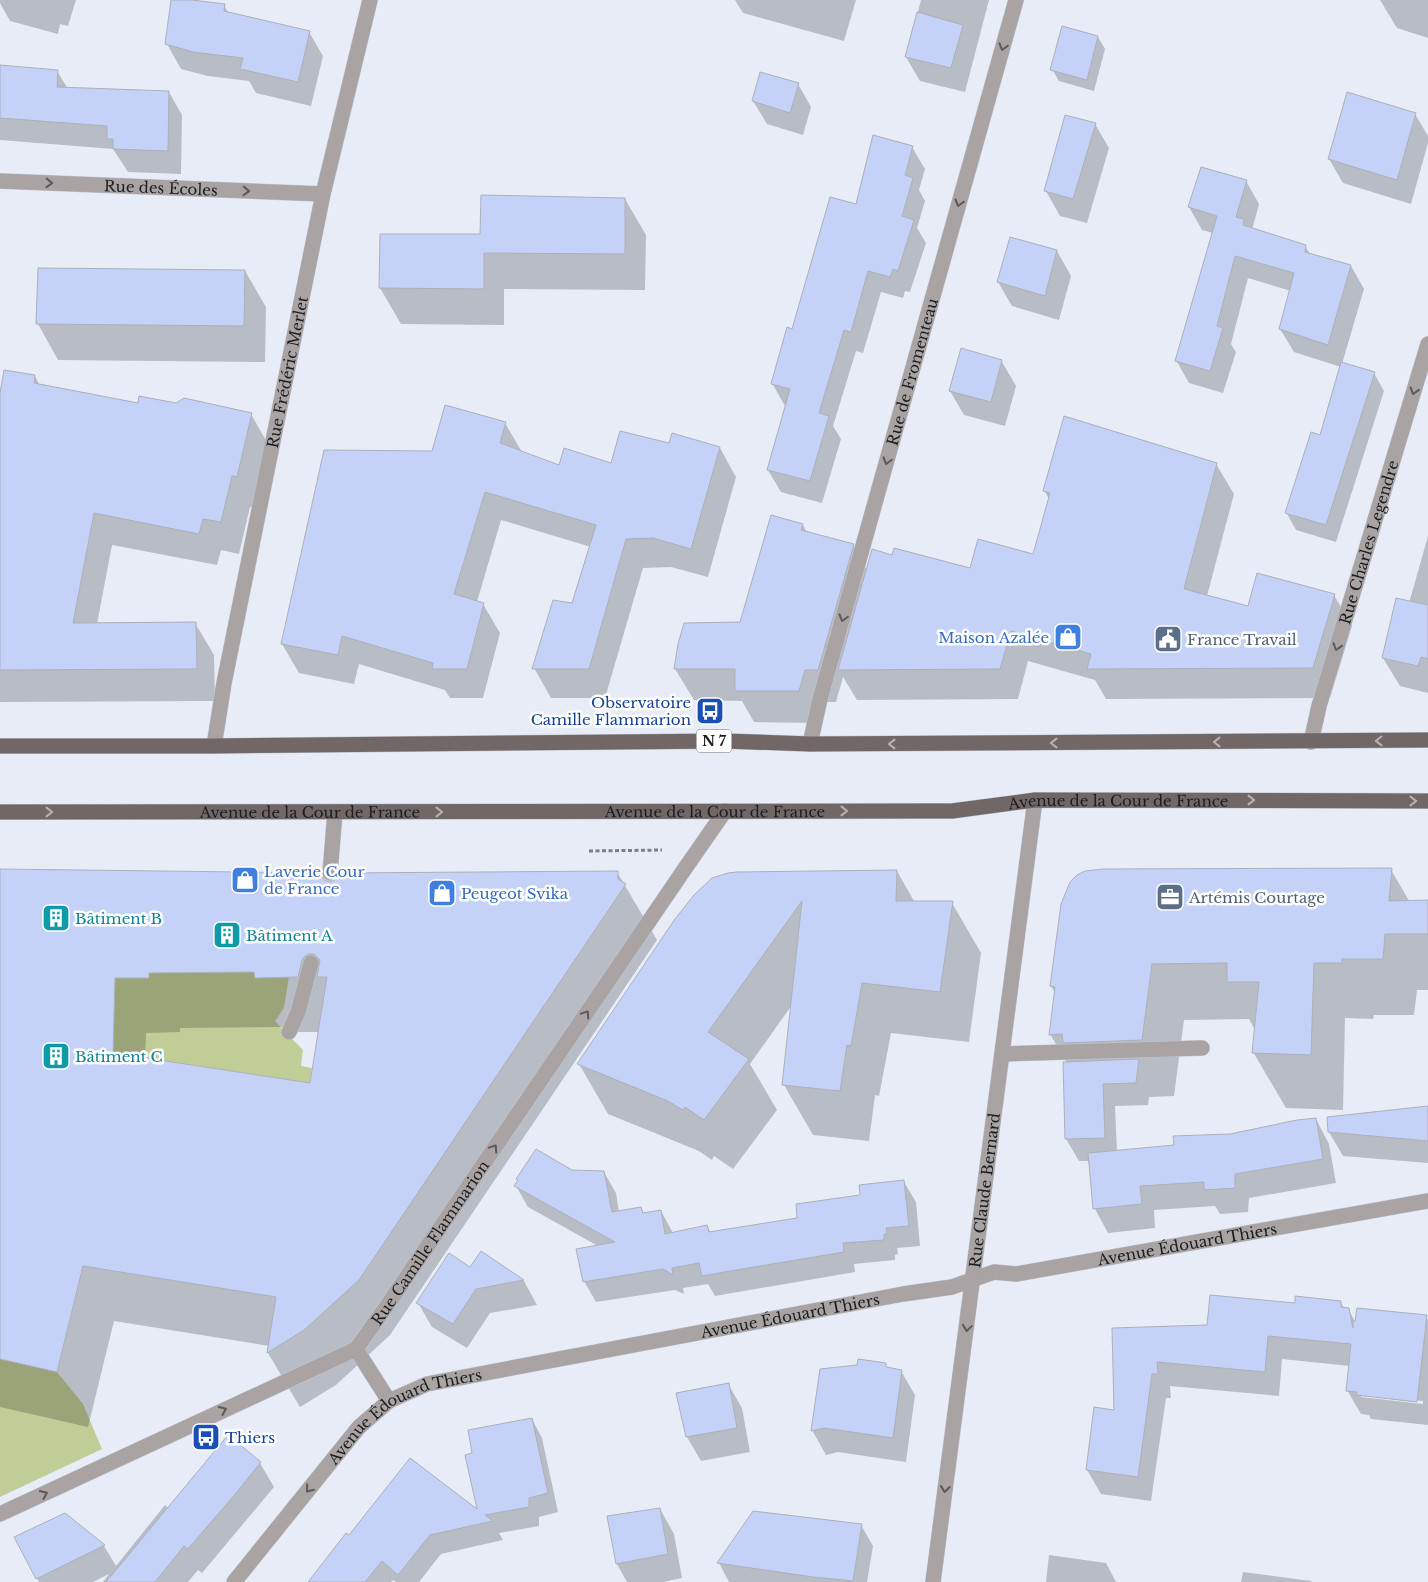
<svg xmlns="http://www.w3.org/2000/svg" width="1428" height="1582" font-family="'Libre Baskerville',serif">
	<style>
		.green { fill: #c1cd97 }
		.shadow { fill: #0003; fill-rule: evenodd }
		.building { fill: #c4d2f8; stroke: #adb0bb; fill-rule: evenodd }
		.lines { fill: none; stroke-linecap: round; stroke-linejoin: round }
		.lane-casing { stroke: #c2c7d0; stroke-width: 16 }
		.street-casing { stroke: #c2c7d0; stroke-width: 16 }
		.primary-casing { stroke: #c2c7d0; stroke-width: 16 }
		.path { stroke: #7b7f86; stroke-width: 3; stroke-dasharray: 4 2.5; stroke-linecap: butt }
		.lane { stroke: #a9a3a3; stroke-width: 15 }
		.street { stroke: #a9a3a3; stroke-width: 15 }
		.primary { stroke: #726767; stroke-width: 15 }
		.oneway { stroke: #5b595b }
		.oneway2 { stroke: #b8b3b3 }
		.labels { text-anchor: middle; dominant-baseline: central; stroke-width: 5; stroke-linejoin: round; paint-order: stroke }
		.shield { fill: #fff; stroke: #5f6163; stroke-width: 1 }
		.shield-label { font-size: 14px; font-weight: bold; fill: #1b1d20 }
		.street-label { font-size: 15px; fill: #1b1d20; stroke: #fff }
		.shop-label { font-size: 15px; fill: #366cbe; stroke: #fff; text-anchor: start }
		.service-label { font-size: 15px; fill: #4e5e75; stroke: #fff; text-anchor: start }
		.transit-label { font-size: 15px; fill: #164399; stroke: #fff; text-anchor: end }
		.culture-label { font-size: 15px; fill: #0d838f; stroke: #fff; text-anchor: start }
	</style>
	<rect width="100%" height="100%" fill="#e7ecf7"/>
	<path class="green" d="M 292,957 L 284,1008 L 275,1021 L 303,1050 L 301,1066 L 312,1068 L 310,1083 L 120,1054 L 0,1125 L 41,965 L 149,978 L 149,967 L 186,973 L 240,972 Z
		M 0,1358 L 57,1372 L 83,1404 L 102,1449 L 0,1497 Z"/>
	<path class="shadow" d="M 0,0 L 76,0 L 68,26 L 60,24 L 58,34 L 10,21 L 0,3 Z
		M 172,0 L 224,5 L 229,14 L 309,32 L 323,56 L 311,106 L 256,93 L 249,81 L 208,76 L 181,69 L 167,44 Z
		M 735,0 L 856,0 L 844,41 L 743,13 Z
		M 921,0 L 989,0 L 965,92 L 920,81 L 906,57 Z
		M 1380,0 L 1428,0 L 1428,38 L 1397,28 Z
		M 1098,37 L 1105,49 L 1094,91 L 1059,81 L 1052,69 Z
		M 0,66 L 57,71 L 68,89 L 169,92 L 182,115 L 181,174 L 128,172 L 113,149 L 0,140 Z
		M 798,84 L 811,107 L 803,135 L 767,124 L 753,101 Z
		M 1415,114 L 1428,136 L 1428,143 L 1411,204 L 1343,183 L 1329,159 Z
		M 1095,124 L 1109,148 L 1087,223 L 1060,216 L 1046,191 Z
		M 912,147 L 925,169 L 919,190 L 925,201 L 917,228 L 926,243 L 910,292 L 905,291 L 903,298 L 881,292 L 863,353 L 856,351 L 833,426 L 841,439 L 822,503 L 781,492 L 768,470 L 787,406 L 785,406 L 772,383 L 793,330 L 857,205 Z
		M 1246,181 L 1259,204 L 1252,230 L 1305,246 L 1310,254 L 1351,266 L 1364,289 L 1342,364 L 1374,373 L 1384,391 L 1336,542 L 1296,530 L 1286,512 L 1321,437 L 1341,367 L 1294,352 L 1280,329 L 1291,291 L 1248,278 L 1231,344 L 1236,352 L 1223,393 L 1189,383 L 1176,360 L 1213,233 L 1202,230 L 1189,207 Z
		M 625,199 L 646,235 L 645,290 L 504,289 L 504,325 L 401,324 L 380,288 L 481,235 Z
		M 1057,251 L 1071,276 L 1059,320 L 1012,306 L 998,282 Z
		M 245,271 L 266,307 L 265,362 L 58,360 L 38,324 Z
		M 962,350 L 1002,362 L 1016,386 L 1005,426 L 964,415 L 950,391 Z
		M 35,376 L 40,386 L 139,404 L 176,404 L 251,414 L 269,446 L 255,508 L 250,507 L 239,554 L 221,550 L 217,565 L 112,545 L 97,624 L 195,623 L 214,655 L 215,701 L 0,702 L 0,400 Z
		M 505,423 L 522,452 L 560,467 L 612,464 L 670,445 L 720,448 L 736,477 L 708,577 L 671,567 L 643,568 L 605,698 L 551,698 L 534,668 L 573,604 L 591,547 L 501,520 L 477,602 L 483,604 L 500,633 L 483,698 L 450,698 L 445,690 L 359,664 L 354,684 L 299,673 L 282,644 L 433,452 Z
		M 1216,464 L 1234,494 L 1207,596 L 1249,607 L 1334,595 L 1352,626 L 1330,698 L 1106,699 L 1095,680 L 1028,661 L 1018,699 L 857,700 L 843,677 L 836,702 L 823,702 L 817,723 L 754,722 L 742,701 L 694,700 L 675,669 L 741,623 L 772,517 L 803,525 L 807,533 L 853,545 L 867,570 L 893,557 L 970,569 L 1034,555 L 1049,499 L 1044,490 Z
		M 1428,536 L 1428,693 L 1400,686 L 1383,658 L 1409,603 Z
		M 0,870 L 324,882 L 330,884 L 617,872 L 657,940 L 390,1335 L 336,1385 L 300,1407 L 268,1353 L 270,1346 L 114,1321 L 88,1427 L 0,1407 ZM 285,1027 L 288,1032 L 320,1032 L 311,1084 L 145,1059 L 146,1033 L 180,1032 L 180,1028 Z
		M 1391,870 L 1414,909 L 1428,902 L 1428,990 L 1417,990 L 1414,1015 L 1374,1015 L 1373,1019 L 1345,1018 L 1343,1110 L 1286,1108 L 1253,1052 L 1255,1030 L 1249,1019 L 1184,1020 L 1174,1096 L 1149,1097 L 1148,1105 L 1115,1106 L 1117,1152 L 1175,1146 L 1316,1119 L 1329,1144 L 1336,1183 L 1249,1198 L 1248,1212 L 1220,1214 L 1215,1206 L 1154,1210 L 1155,1228 L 1108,1233 L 1095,1209 L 1090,1161 L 1079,1161 L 1066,1139 L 1064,1063 L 1067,1063 L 1050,1034 L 1056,994 L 1051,986 Z
		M 897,871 L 915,903 L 952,903 L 981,953 L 969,1042 L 891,1033 L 879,1096 L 875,1095 L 869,1141 L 813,1135 L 784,1085 L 792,1005 L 750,1064 L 777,1110 L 733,1169 L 714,1156 L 712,1160 L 699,1151 L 608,1114 L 579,1064 L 676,920 Z
		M 1428,1107 L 1428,1163 L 1343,1156 L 1329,1132 Z
		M 571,1171 L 604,1172 L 616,1193 L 619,1212 L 641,1208 L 644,1214 L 661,1211 L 673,1233 L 707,1226 L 711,1233 L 799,1219 L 904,1182 L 916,1202 L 920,1246 L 897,1248 L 898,1254 L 895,1255 L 895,1260 L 854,1264 L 855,1272 L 715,1296 L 708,1284 L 683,1288 L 684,1294 L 675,1290 L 596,1302 L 584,1281 L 598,1246 L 528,1207 L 516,1186 L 518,1182 L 517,1179 Z
		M 481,1252 L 524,1281 L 537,1305 L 490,1313 L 467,1348 L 432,1327 L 418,1303 L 470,1268 Z
		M 1340,1302 L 1344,1308 L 1348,1309 L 1356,1323 L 1426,1317 L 1428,1320 L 1428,1425 L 1371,1419 L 1369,1415 L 1361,1414 L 1347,1390 L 1350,1366 L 1282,1359 L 1279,1396 L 1170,1386 L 1171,1398 L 1166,1398 L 1151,1501 L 1101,1494 L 1087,1470 L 1115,1411 L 1113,1329 L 1209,1327 L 1296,1304 ZM 1361,1395 L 1423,1401 L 1423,1404 L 1361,1397 Z
		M 885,1364 L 888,1369 L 901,1371 L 915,1395 L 906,1462 L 838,1452 L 826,1455 L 812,1430 Z
		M 728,1384 L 742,1408 L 750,1452 L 701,1461 L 687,1437 Z
		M 532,1419 L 542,1438 L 558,1512 L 539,1517 L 539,1526 L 499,1533 L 503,1540 L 441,1554 L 419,1582 L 396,1582 L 393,1580 L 391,1582 L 308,1582 L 350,1537 L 479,1512 L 473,1454 Z
		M 260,1463 L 274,1487 L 202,1573 L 198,1570 L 188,1582 L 103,1582 L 109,1574 L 93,1582 L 39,1582 L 16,1537 L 64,1514 L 104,1546 L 116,1566 L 165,1505 L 168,1508 Z
		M 660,1509 L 674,1534 L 682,1578 L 663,1582 L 627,1582 L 617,1564 L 608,1517 Z
		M 861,1525 L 873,1546 L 867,1582 L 729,1582 L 719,1563 Z
		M 1049,1555 L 1106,1563 L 1116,1582 L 1046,1582 Z
		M 1243,1572 L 1311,1581 L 1312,1582 L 1241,1582 Z"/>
	<path class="building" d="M 171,0 L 192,0 L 225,4 L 224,11 L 310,31 L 298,82 L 240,69 L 243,58 L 193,52 L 165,44 Z
		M 917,12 L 963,25 L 951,68 L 905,57 Z
		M 1062,26 L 1098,36 L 1087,80 L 1050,70 Z
		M 0,65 L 58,70 L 57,87 L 169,91 L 168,151 L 113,149 L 113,139 L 107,139 L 107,126 L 0,118 Z
		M 760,72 L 799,83 L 790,113 L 752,101 Z
		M 1347,92 L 1416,113 L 1397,180 L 1328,159 Z
		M 1065,115 L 1096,123 L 1073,199 L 1044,191 Z
		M 873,135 L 913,146 L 905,175 L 913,178 L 902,216 L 914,220 L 898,271 L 893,269 L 890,277 L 868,271 L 851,332 L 844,330 L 819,413 L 829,416 L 810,481 L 767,470 L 790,389 L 771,384 L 787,327 L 792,329 L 830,197 L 856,204 Z
		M 1201,167 L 1247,180 L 1236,217 L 1244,219 L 1243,225 L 1306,245 L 1305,252 L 1351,265 L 1328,345 L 1279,329 L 1294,273 L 1235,256 L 1217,326 L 1223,328 L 1210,371 L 1175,361 L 1217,216 L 1188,207 Z
		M 481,195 L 625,198 L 625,254 L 484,253 L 484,289 L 379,288 L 380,234 L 480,234 Z
		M 1010,237 L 1057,250 L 1045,296 L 997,282 Z
		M 38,268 L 245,270 L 244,326 L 36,324 Z
		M 961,348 L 1002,360 L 991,402 L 949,391 Z
		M 1341,362 L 1375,372 L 1326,525 L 1285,513 L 1311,432 L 1320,435 Z
		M 4,370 L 35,375 L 34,383 L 138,403 L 139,396 L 176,403 L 184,398 L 252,413 L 237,477 L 232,476 L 221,522 L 203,519 L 199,534 L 94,513 L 73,623 L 196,622 L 197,669 L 0,670 L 0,393 Z
		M 445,405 L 506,422 L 500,443 L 559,465 L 564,448 L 611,463 L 620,431 L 669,443 L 672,433 L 720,447 L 691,549 L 653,538 L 626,539 L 589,669 L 532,669 L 553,600 L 572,603 L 596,525 L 485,492 L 454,594 L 484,603 L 467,669 L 432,669 L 433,663 L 342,636 L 338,655 L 281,644 L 324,450 L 432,451 Z
		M 1064,416 L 1217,463 L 1184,589 L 1248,606 L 1257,573 L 1335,594 L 1313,668 L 1087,669 L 1091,654 L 1011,631 L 1000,669 L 838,670 L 872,549 L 892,555 L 894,548 L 970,568 L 978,539 L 1033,554 L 1050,493 L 1043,491 Z
		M 771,515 L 803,524 L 801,530 L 854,544 L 818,670 L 805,670 L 799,691 L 735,691 L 735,669 L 674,669 L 678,644 L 684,623 L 740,622 Z
		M 1396,598 L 1428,605 L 1428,659 L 1421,657 L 1418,666 L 1382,658 Z
		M 1392,868 L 1389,901 L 1428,900 L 1428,934 L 1385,934 L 1383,959 L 1342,959 L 1342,963 L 1314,963 L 1311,1055 L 1252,1053 L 1259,982 L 1227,982 L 1227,963 L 1152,964 L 1142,1040 L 1063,1043 L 1062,1034 L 1049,1035 L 1055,987 L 1050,986 L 1061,904 L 1070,882 L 1077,875 L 1085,871 L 1103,869 Z
		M 0,869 L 321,873 L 324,880 L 330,882 L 337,879 L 339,873 L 618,871 L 618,879 L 626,884 L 359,1280 L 304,1330 L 267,1353 L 276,1297 L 83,1266 L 57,1372 L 0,1359 ZM 309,954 L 314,954 L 320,960 L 317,977 L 327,977 L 310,1083 L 113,1053 L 115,978 L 149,978 L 149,973 L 254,972 L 255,978 L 298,977 L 302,960 L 305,956 Z
		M 897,870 L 896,901 L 953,901 L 940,992 L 862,983 L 851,1046 L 847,1045 L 840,1091 L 782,1085 L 802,901 L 708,1032 L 749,1059 L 704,1120 L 685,1107 L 683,1110 L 668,1101 L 577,1064 L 675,919 L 694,895 L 712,878 L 728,873 L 737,872 Z
		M 1139,1059 L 1136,1083 L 1103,1084 L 1105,1138 L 1065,1139 L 1063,1062 Z
		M 1428,1106 L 1428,1141 L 1328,1132 L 1327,1117 Z
		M 1316,1118 L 1323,1159 L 1235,1174 L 1235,1188 L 1204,1190 L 1204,1182 L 1140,1186 L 1142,1204 L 1093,1209 L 1088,1153 L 1174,1145 L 1173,1136 L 1230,1134 L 1297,1120 Z
		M 536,1149 L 572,1170 L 604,1171 L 612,1212 L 641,1207 L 643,1213 L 661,1210 L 665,1234 L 707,1225 L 709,1232 L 797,1218 L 796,1204 L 860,1195 L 859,1185 L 904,1180 L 909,1226 L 886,1228 L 887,1234 L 884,1234 L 884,1240 L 843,1243 L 844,1252 L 736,1270 L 702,1276 L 699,1263 L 672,1268 L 673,1275 L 663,1269 L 583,1282 L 576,1249 L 615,1242 L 514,1186 L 518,1180 L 516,1179 Z
		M 481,1251 L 524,1280 L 476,1289 L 453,1324 L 416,1303 L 449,1253 L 470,1267 Z
		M 1210,1295 L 1295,1303 L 1295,1296 L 1341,1301 L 1341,1307 L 1349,1308 L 1353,1328 L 1353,1321 L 1355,1321 L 1357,1308 L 1427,1315 L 1417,1402 L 1356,1395 L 1357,1392 L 1346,1391 L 1351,1344 L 1268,1336 L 1265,1372 L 1157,1362 L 1158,1374 L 1152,1374 L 1138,1477 L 1086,1470 L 1094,1407 L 1114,1410 L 1112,1328 L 1207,1325 Z
		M 858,1359 L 886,1363 L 886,1367 L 902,1370 L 893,1438 L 824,1428 L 811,1431 L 820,1369 L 857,1365 Z
		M 729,1383 L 737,1428 L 686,1437 L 676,1393 Z
		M 532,1418 L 548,1493 L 529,1498 L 529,1507 L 485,1515 L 493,1521 L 430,1535 L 398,1575 L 382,1561 L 365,1582 L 308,1582 L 346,1533 L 349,1535 L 410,1458 L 477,1509 L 465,1455 L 472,1453 L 468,1430 Z
		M 228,1435 L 261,1462 L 237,1492 L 188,1549 L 184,1546 L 155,1582 L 106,1582 Z
		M 660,1508 L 668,1554 L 616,1564 L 607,1516 Z
		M 753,1511 L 862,1524 L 853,1581 L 813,1577 L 717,1563 Z
		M 65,1513 L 105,1545 L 36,1579 L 14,1537 Z"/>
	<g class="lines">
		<defs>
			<path id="lane" d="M 330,873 L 335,812
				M 289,1032 L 298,1012 L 311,963
				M 1002,1054 L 1202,1048"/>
			<g id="street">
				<path id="s1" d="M 0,181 L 323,194"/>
				<path id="s2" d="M 1311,742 L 1319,706 L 1428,344"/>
				<path id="s3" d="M 810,744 L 820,699 L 1016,0"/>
				<path id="s4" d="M 214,746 L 224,683 L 323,194 L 370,0"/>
				<path d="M 356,1349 L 389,1401"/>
				<path id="s5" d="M 0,1514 L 356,1349 L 386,1307 L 686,867 L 725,811"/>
				<path id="s6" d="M 234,1582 L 359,1427 L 389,1401 L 427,1384 L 903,1294 L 952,1287 L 994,1272 L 1016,1274 L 1428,1201"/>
				<path id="s7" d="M 933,1582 L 1035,800"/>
			</g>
			<g id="primary">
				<path d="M 0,746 L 214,746 L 725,741 L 810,744 L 1428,740"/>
				<path id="s8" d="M 0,812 L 922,811 L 952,811 L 1035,800 L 1428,801"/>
			</g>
		</defs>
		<use href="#lane" class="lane-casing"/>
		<use href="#street" class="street-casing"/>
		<use href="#primary" class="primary-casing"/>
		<path class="path" d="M 589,851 L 662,850"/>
		<use href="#lane" class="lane"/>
		<use href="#street" class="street"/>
		<use href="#primary" class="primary"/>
	</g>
	<defs><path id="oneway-chevron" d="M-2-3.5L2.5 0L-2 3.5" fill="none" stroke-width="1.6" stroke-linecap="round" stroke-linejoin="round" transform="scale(1.25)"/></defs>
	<g class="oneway">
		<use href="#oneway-chevron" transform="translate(1003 47) rotate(106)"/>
		<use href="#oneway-chevron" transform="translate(49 183) rotate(2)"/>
		<use href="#oneway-chevron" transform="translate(246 191) rotate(2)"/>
		<use href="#oneway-chevron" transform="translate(959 203) rotate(106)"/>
		<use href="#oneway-chevron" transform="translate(1414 391) rotate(107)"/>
		<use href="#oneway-chevron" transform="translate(887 461) rotate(106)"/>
		<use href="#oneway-chevron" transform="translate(843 618) rotate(106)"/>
		<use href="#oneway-chevron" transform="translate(1337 647) rotate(107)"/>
		<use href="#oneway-chevron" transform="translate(586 1014) rotate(-56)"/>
		<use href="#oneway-chevron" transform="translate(494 1148) rotate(-56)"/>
		<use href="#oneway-chevron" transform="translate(967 1328) rotate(98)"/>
		<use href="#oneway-chevron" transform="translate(223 1410) rotate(-24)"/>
		<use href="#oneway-chevron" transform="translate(309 1489) rotate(129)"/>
		<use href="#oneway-chevron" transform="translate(945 1489) rotate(97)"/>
		<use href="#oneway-chevron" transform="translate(44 1494) rotate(-24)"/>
	</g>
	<g class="oneway2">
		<use href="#oneway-chevron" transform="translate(1379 741) rotate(179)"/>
		<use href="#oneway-chevron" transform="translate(1217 742) rotate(180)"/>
		<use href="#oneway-chevron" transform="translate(1054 743) rotate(180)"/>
		<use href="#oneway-chevron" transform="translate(892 744) rotate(180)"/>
		<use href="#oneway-chevron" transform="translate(1251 800)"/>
		<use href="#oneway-chevron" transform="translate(1413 801)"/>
		<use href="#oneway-chevron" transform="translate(844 811)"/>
		<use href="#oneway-chevron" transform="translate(49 812)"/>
		<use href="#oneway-chevron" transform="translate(439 812)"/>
	</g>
	<defs>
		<symbol id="shop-square" viewBox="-11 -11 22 22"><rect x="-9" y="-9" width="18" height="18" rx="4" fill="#3f7fe0" stroke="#fff"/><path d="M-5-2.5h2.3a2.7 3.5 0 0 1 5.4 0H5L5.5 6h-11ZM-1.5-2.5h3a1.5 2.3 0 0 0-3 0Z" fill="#fff"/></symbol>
		<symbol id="civic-square" viewBox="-11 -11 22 22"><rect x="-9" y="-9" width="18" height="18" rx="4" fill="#5c6f8a" stroke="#fff"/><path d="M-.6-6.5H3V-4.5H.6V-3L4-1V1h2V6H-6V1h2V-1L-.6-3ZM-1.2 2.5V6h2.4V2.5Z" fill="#fff"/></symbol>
		<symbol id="bus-square" viewBox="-11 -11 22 22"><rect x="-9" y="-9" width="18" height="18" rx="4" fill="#1a4fb4" stroke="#fff"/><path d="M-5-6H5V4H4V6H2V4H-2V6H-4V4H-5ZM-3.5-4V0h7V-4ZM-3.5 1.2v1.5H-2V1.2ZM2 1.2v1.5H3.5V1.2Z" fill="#fff"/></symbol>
		<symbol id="office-square" viewBox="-11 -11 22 22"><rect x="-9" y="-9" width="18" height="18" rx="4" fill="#5c6f8a" stroke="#fff"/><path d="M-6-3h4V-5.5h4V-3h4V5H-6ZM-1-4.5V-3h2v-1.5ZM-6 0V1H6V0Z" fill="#fff"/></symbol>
		<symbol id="building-square" viewBox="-11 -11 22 22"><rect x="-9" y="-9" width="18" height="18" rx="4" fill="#0f9aa8" stroke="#fff"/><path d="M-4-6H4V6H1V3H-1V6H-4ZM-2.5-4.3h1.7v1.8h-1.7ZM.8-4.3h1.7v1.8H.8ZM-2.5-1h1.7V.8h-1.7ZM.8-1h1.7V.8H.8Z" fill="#fff"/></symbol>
	</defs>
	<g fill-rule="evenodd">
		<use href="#shop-square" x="1052" y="621" width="32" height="32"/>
		<use href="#civic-square" x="1152" y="623" width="32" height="32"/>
		<use href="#bus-square" x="694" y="695" width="32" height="32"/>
		<use href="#shop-square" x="229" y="864" width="32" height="32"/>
		<use href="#shop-square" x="426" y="877" width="32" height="32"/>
		<use href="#office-square" x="1154" y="881" width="32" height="32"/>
		<use href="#building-square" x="40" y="902" width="32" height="32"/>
		<use href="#building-square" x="211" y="919" width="32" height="32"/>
		<use href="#building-square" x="40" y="1040" width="32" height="32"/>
		<use href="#bus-square" x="190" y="1421" width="32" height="32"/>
	</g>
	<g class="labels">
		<rect class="shield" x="696.5" y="729.5" width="35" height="23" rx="4"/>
		<g class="shield-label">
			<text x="714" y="741">N 7</text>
		</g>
		<g class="street-label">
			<text stroke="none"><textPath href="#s1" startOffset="161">Rue des Écoles</textPath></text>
			<text stroke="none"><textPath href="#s4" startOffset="381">Rue Frédéric Merlet</textPath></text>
			<text stroke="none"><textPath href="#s3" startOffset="386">Rue de Fromenteau</textPath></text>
			<text stroke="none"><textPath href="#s2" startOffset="208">Rue Charles Legendre</textPath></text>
			<text stroke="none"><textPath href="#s8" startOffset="1119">Avenue de la Cour de France</textPath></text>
			<text stroke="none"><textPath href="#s8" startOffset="310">Avenue de la Cour de France</textPath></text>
			<text stroke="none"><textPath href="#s8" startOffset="715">Avenue de la Cour de France</textPath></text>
			<text stroke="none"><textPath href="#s7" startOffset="395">Rue Claude Bernard</textPath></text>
			<text stroke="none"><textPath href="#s5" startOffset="522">Rue Camille Flammarion</textPath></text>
			<text stroke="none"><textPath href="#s6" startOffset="1055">Avenue Édouard Thiers</textPath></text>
			<text stroke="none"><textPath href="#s6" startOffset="650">Avenue Édouard Thiers</textPath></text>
			<text stroke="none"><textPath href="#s6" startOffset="245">Avenue Édouard Thiers</textPath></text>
		</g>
		<g class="shop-label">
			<text x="1049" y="637" text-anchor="end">Maison Azalée</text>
			<text x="264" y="871">Laverie Cour<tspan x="264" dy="17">de France</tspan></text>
			<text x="461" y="893">Peugeot Svika</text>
		</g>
		<g class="service-label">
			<text x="1187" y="639">France Travail</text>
			<text x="1189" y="897">Artémis Courtage</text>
		</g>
		<g class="transit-label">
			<text x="691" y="702">Observatoire<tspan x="691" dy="17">Camille Flammarion</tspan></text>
			<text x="225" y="1437" text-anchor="start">Thiers</text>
		</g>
		<g class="culture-label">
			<text x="75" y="918">Bâtiment B</text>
			<text x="246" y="935">Bâtiment A</text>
			<text x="75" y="1056">Bâtiment C</text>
		</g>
	</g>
</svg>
